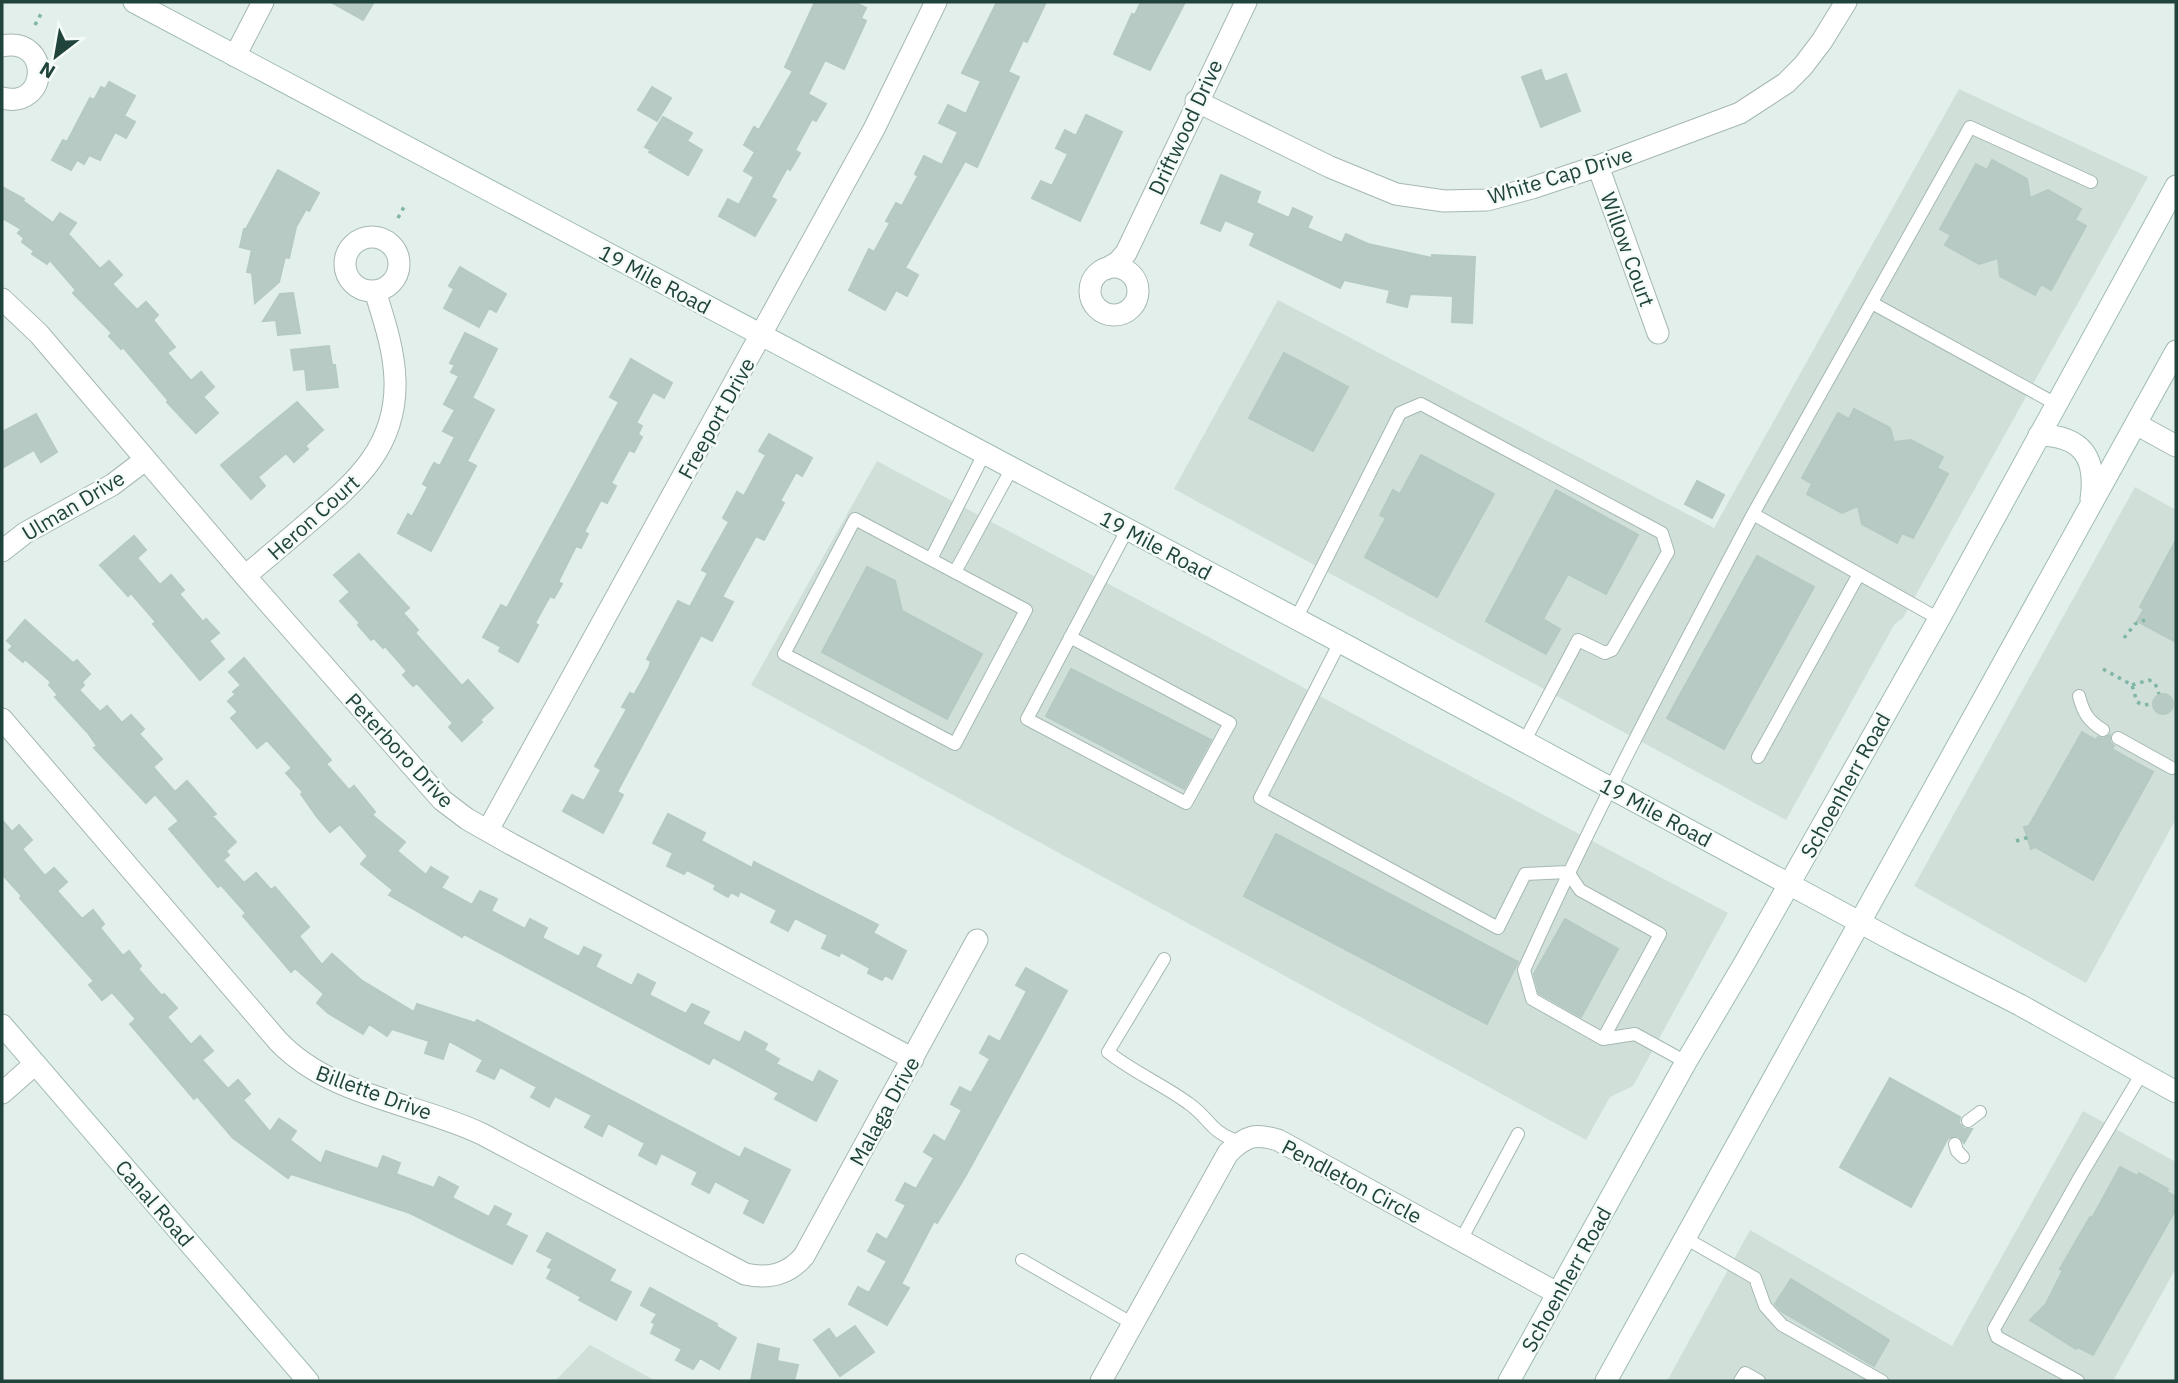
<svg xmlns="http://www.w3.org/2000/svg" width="2178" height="1383" font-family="'IBM Plex Sans',sans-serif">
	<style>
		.built { fill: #d1dfd9 }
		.building { fill: #b8cac4; stroke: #b5cac2; stroke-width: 2 }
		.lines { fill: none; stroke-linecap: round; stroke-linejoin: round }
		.lane-casing { stroke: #a5b8b2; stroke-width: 14 }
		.street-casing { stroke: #a5b8b2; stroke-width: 23 }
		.secondary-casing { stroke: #a0bcb4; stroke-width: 23 }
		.path { stroke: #80b6a8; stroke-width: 3.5; stroke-dasharray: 3.5 5; stroke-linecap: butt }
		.lane { stroke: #fff; stroke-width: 12 }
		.street { stroke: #fff; stroke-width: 21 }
		.secondary { stroke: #fff; stroke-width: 21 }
		.labels { text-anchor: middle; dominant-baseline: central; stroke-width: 5; stroke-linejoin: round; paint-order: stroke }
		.street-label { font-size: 21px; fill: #20433b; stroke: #f5fbf8 }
	</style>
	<rect width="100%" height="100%" fill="#e3efea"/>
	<path class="built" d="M 1959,89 L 2148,177 L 1903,618 L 1894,625 L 1786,820 L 1174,489 L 1278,300 L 1714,528 Z
		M 877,461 L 1728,913 L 1633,1086 L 1610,1097 L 1586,1140 L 751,685 Z
		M 2135,487 L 2176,510 L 2176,819 L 2086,983 L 1914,886 Z
		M 2083,1111 L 2176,1162 L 2176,1268 L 2113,1381 L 1667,1381 L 1750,1230 L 1952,1346 Z
		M 590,1345 L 656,1381 L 555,1381 Z"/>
	<path class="building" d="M 331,2 L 374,2 L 363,20 Z
		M 815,2 L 854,2 L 866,8 L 861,18 L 866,21 L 844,69 L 825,60 L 808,94 L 826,104 L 816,121 L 812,119 L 795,150 L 800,153 L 790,170 L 787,168 L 771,197 L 776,200 L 755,236 L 719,216 L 728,199 L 739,205 L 754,177 L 744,171 L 755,152 L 744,145 L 754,127 L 759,130 L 793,71 L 785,67 Z
		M 997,2 L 1046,2 L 1027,42 L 1023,40 L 1008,72 L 1019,77 L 977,167 L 965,161 L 905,268 L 918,275 L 907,296 L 896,290 L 885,310 L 849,290 L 869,249 L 874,252 L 890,223 L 886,221 L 896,203 L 902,206 L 918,176 L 915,174 L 924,156 L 942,165 L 958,132 L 939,123 L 948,105 L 966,114 L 981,81 L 962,73 Z
		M 1141,2 L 1185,2 L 1150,70 L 1114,54 L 1132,14 L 1135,15 Z
		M 1541,70 L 1545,82 L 1566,74 L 1580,111 L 1541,127 L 1522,77 Z
		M 109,82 L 135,96 L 124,116 L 135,122 L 126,138 L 115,132 L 100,160 L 89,155 L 84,164 L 77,160 L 71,170 L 52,160 L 63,140 L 67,142 L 90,98 L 94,100 L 101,87 L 105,89 Z
		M 652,87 L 671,98 L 657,121 L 638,110 Z
		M 1086,115 L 1122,132 L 1080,221 L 1032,198 L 1041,181 L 1052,186 L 1068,154 L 1056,148 L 1065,130 L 1076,136 Z
		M 663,117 L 692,133 L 687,141 L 702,150 L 688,175 L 649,152 L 651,150 L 645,147 Z
		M 1992,160 L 2027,179 L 2030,198 L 2048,190 L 2081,209 L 2075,220 L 2086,226 L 2051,290 L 2041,284 L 2035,295 L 2000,276 L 1998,258 L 1979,264 L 1945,245 L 1951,235 L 1940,229 L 1976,164 L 1987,170 Z
		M 278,170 L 319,193 L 309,211 L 306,209 L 296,227 L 289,258 L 285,257 L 279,282 L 255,303 L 252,273 L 247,272 L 252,250 L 240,247 L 244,229 L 246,229 Z
		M 1221,175 L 1260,192 L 1256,203 L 1289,218 L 1293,208 L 1312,217 L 1307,228 L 1342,243 L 1346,234 L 1368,244 L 1432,258 L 1432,255 L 1475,257 L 1472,323 L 1452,322 L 1453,296 L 1410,294 L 1407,307 L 1387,302 L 1390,290 L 1344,280 L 1340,288 L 1250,245 L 1255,233 L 1225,220 L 1220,231 L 1201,223 Z
		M 2,187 L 24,199 L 23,201 L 53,223 L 60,213 L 76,223 L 68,234 L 100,269 L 109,261 L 122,275 L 112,284 L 137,310 L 146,302 L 158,315 L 153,320 L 175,347 L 167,353 L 191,381 L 201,372 L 214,387 L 203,397 L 218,413 L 196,433 L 167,402 L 168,400 L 123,347 L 121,349 L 109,336 L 112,333 L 73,293 L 76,290 L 50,260 L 47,264 L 32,254 L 34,251 L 22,242 L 24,238 L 18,233 L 21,229 L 2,218 Z
		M 460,267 L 506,294 L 496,312 L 489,308 L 479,327 L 444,308 L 454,289 L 449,286 Z
		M 293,293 L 300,333 L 278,335 L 276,320 L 263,321 L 280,294 Z
		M 465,333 L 497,349 L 472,398 L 494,410 L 467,461 L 476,466 L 431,551 L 398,533 L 408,514 L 412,517 L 428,487 L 423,484 L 434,463 L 440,466 L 455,437 L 443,431 L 455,410 L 444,404 L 459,376 L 451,372 L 455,365 L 450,363 Z
		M 329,346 L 332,365 L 335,365 L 338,387 L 307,390 L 305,369 L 294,370 L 291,350 Z
		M 1284,353 L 1348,387 L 1313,451 L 1249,418 Z
		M 631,359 L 672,383 L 664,398 L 653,392 L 636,423 L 642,426 L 638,434 L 642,437 L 634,452 L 629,450 L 611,483 L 616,486 L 607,503 L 601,500 L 584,532 L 588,534 L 581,548 L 576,546 L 558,582 L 562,584 L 554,598 L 550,596 L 535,623 L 538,625 L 518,662 L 499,651 L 501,647 L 483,637 L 501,605 L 507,608 L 619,402 L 610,397 Z
		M 297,402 L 323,430 L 305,446 L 308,449 L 294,462 L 286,453 L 258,477 L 265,486 L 251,499 L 221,465 Z
		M 1854,409 L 1890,428 L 1894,442 L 1911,440 L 1943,457 L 1937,468 L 1948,474 L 1913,538 L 1902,533 L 1897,543 L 1862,524 L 1858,506 L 1842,513 L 1807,494 L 1812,484 L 1802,478 L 1838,413 L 1849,419 Z
		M 36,414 L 57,452 L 41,462 L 34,450 L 2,468 L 2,432 Z
		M 769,434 L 812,458 L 802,476 L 796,472 L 780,501 L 784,503 L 764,540 L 756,536 L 722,597 L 733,602 L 712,641 L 701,635 L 617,792 L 623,795 L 603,833 L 563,811 L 572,795 L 584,801 L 601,770 L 595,766 L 627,709 L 622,707 L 630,693 L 634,695 L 649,668 L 651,661 L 647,659 L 678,601 L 690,607 L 708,573 L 702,570 L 729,522 L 723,518 L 737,492 L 744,496 L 766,455 L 759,451 Z
		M 1421,455 L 1494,494 L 1437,597 L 1365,557 L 1386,518 L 1380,515 L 1393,490 L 1400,494 Z
		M 1697,481 L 1724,495 L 1712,518 L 1685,504 Z
		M 1556,490 L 1638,535 L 1606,594 L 1568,574 L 1543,619 L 1560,629 L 1546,654 L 1486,621 Z
		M 134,536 L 146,550 L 137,558 L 160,585 L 171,575 L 184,590 L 179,594 L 203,622 L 206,619 L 219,633 L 209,641 L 224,659 L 200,680 L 153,624 L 156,622 L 131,593 L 128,596 L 100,565 Z
		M 2176,540 L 2176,642 L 2137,621 L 2144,609 L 2140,607 Z
		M 359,554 L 409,608 L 403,613 L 418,630 L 415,633 L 462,686 L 468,680 L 493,708 L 480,720 L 482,722 L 462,741 L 449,727 L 453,723 L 417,683 L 413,686 L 403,675 L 407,671 L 385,646 L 383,648 L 374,638 L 371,640 L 358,625 L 360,623 L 340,601 L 350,592 L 334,575 Z
		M 1757,556 L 1814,587 L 1724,749 L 1667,718 Z
		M 867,567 L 895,581 L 902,611 L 982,654 L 947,719 L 822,652 Z
		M 25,620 L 73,663 L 77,660 L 90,674 L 82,682 L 84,685 L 79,690 L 100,712 L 107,706 L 122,723 L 131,715 L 144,729 L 139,734 L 162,759 L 153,767 L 175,792 L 187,781 L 216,814 L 212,816 L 236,842 L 226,851 L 229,855 L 223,860 L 244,883 L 256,873 L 271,890 L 275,887 L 309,927 L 299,936 L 322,965 L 332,954 L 361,980 L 414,1012 L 417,1004 L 475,1023 L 477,1020 L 740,1158 L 745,1148 L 790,1170 L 763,1223 L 744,1213 L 750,1200 L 715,1181 L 709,1193 L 692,1184 L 698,1172 L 661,1153 L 656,1164 L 639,1155 L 645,1143 L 608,1123 L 602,1136 L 585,1127 L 592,1115 L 555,1096 L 549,1107 L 531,1097 L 537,1087 L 500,1067 L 494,1079 L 477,1071 L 483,1060 L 449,1041 L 443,1059 L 425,1053 L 429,1041 L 392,1029 L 387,1036 L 369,1024 L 363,1034 L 328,1013 L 317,1003 L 324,994 L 295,968 L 291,972 L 243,916 L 246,913 L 221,885 L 218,887 L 169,829 L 179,821 L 155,794 L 146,803 L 94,748 L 97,746 L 88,733 L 55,697 L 58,695 L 49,685 L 51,682 L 25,659 L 23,662 L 9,650 L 13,646 L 7,641 Z
		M 244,658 L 331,760 L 326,764 L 349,790 L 354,786 L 375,812 L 372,815 L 405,842 L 397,851 L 426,875 L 431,867 L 448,877 L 441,888 L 472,905 L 480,891 L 497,899 L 491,911 L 525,929 L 530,919 L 547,928 L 542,938 L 579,957 L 584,947 L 601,955 L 595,967 L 632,986 L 638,974 L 655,983 L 649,995 L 686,1014 L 692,1004 L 709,1012 L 702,1024 L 740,1043 L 745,1032 L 767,1044 L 764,1050 L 779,1059 L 776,1064 L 813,1083 L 819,1071 L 837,1081 L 816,1121 L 775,1099 L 779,1093 L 713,1057 L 709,1064 L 464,934 L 462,937 L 389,895 L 393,890 L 361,864 L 368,856 L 340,824 L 330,832 L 317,817 L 301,794 L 303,792 L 286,773 L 292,768 L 267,740 L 257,748 L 231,718 L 238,712 L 228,701 L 236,694 L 233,692 L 241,685 L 229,672 Z
		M 1071,669 L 1211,740 L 1184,789 L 1046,716 Z
		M2153 704a10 10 0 1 1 20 0a10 10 0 1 1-20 0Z
		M 2082,732 L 2096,740 L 2098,737 L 2103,739 L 2110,735 L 2110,742 L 2114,746 L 2112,749 L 2153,772 L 2093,880 L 2035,847 L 2031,849 L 2024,827 L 2029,826 Z
		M 668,814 L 705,833 L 701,841 L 752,868 L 754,862 L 878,925 L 873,933 L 906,951 L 892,979 L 885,975 L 882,980 L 868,973 L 870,968 L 841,952 L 839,956 L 822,948 L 828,935 L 795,918 L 788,931 L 771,922 L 777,910 L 740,891 L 738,896 L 731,892 L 728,897 L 714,889 L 716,885 L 687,870 L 684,874 L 667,866 L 673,853 L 653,843 Z
		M 2,820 L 12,832 L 19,825 L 32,840 L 22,849 L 45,876 L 54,868 L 67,882 L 57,891 L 82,919 L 93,910 L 104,924 L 100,928 L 123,956 L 129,951 L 141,966 L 138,969 L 162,996 L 164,994 L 177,1008 L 167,1017 L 191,1045 L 200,1036 L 213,1051 L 202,1060 L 228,1089 L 238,1080 L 250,1094 L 243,1100 L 270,1132 L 279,1119 L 296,1131 L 290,1140 L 321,1164 L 326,1151 L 378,1169 L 383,1156 L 400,1163 L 396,1174 L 434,1188 L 439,1177 L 458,1187 L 452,1198 L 489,1217 L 495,1206 L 511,1214 L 505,1225 L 527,1236 L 512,1264 L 410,1213 L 291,1174 L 288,1178 L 233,1138 L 197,1096 L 194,1099 L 130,1024 L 136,1019 L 112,992 L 102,1000 L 89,985 L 94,981 L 20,898 L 22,896 L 2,874 Z
		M 1276,834 L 1518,962 L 1487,1024 L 1244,896 Z
		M 1565,919 L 1618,949 L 1581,1017 L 1539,993 L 1534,974 Z
		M 1026,968 L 1067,991 L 966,1175 L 937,1223 L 934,1221 L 901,1284 L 909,1288 L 887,1325 L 849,1304 L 858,1287 L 869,1293 L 887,1261 L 868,1251 L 877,1234 L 887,1240 L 906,1205 L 896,1200 L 905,1183 L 916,1189 L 934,1158 L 924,1152 L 934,1135 L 945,1142 L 962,1110 L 951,1104 L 960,1087 L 971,1093 L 990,1059 L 980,1053 L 989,1036 L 1000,1042 L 1027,991 L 1016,985 Z
		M 1890,1078 L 1960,1117 L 1959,1123 L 1964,1129 L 1972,1129 L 1964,1143 L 1958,1136 L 1948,1138 L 1911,1207 L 1840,1167 Z
		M 2120,1167 L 2137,1176 L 2139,1173 L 2168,1189 L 2166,1191 L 2176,1197 L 2176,1209 L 2093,1355 L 2078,1347 L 2076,1349 L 2030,1320 L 2046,1304 L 2063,1270 L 2060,1269 L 2090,1217 L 2092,1218 Z
		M 547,1233 L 615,1270 L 609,1281 L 631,1292 L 616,1320 L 579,1300 L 581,1297 L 547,1278 L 552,1269 L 548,1267 L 553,1259 L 537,1251 Z
		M 1791,1279 L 1889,1340 L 1874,1366 L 1781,1311 L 1775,1304 Z
		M 650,1288 L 717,1324 L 716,1326 L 736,1338 L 719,1369 L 700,1358 L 693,1369 L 676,1360 L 682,1349 L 651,1333 L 655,1324 L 652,1322 L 657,1314 L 641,1305 Z
		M 855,1326 L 874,1352 L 840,1376 L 814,1340 L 829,1329 L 836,1339 Z
		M 758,1344 L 779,1349 L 777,1361 L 798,1365 L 794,1381 L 751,1381 Z"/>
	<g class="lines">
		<defs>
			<path id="lane" d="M 1872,303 L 2056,404
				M 855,519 L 1026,610 L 955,744 L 784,654 Z
				M 931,559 L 984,454
				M 955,572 L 1012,468
				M 1296,619 L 1400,413 L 1421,404 L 1662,533 L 1668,552 L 1612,650 L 1605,653 L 1578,640 L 1524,742
				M 1939,619 L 1753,514 L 1970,127 L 2091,182
				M 1070,637 L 1230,723 L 1186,803 L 1027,719 L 1127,530
				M 1340,642 L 1260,798 L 1498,928 L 1525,874 L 1568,872 L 1580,890 L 1660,934 L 1603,1039
				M 2079,696 C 2083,712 2088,721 2103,730
				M 2118,738 L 2172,768
				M 1758,757 L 1859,574
				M 1164,959 L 1108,1052 C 1133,1072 1162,1084 1188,1103 C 1211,1119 1209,1132 1240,1142
				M 1686,1062 L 1635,1034 L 1603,1039 L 1532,999 L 1524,970 C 1594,814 1673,665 1753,514
				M 1968,1121 L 1980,1112
				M 1955,1144 L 1957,1151 L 1963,1157
				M 1685,1238 L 1755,1278 L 1765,1306 L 1782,1325 L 1882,1381
				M 1461,1240 L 1518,1134
				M 1022,1260 L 1133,1324
				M 1740,1381 L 1745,1373 L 1759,1381
				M 2078,1381 L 1997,1337 L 1994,1329 L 2081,1175 L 2142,1073"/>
			<path id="street" d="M 2,46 C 52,36 49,110 2,98
				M 235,56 L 263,2
				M 1196,101 L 1330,167 L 1396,194 L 1444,201 L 1487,200 L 1532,188 L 1598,166 L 1740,113 L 1786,83 L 1803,66 L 1822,41 L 1846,2
				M 1598,166 L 1658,333
				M345 264a27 27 0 1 1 54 0a27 27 0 1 1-54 0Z
				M1090 291a24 24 0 1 1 48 0a24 24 0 1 1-48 0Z
				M 1106,269 L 1118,262 L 1126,253 L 1246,2
				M 2,299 L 39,334 L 245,576 L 442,800 L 467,819 L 511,844 L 913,1059
				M 2136,424 L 2176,446
				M 2,551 L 25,533 L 112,485 L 145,460
				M 245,576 C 267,558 289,539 310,521 C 357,481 397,446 395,380 C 394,349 384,320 375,291
				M 2,719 L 278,1041 C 331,1097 415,1102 482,1134 L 745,1274 C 768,1279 788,1275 804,1256 L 977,940
				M 488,830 L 874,129 L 936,2
				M 2,1093 L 35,1064
				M 1101,1381 L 1228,1153 C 1246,1136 1254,1133 1278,1140 L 1557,1293"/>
			<path id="secondary" d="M 134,2 L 1340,642 L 1898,943 L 2020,1005 L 2176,1092
				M 2039,435 C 2082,436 2097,457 2091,499
				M 2,1025 L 308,1381
				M 1509,1381 L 1686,1062 L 1744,964 L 1939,619 L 2176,186
				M 1606,1381 L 2176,351"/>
		</defs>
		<use href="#lane" class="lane-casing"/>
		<use href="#street" class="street-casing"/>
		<use href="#secondary" class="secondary-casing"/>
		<path class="path" d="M 35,25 L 42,12
			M 398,218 L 405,205
			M 2124,638 L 2135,624 L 2145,620
			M 2103,669 L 2132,685 L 2137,702 L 2143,705 L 2152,704
			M 2132,685 L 2149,680 L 2155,683 L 2159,694
			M 2016,841 L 2029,837"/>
		<use href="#lane" class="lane"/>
		<use href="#street" class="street"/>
		<use href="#secondary" class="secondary"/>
	</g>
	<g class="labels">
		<g class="street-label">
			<text transform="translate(1185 127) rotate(-65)">Driftwood Drive</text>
			<text transform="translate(1560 175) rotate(-17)">White Cap Drive</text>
			<text transform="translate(1628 249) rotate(70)">Willow Court</text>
			<text transform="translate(655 279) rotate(28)">19 Mile Road</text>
			<text transform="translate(716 418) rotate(-61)">Freeport Drive</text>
			<text transform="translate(73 505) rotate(-31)">Ulman Drive</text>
			<text transform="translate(313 517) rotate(-42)">Heron Court</text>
			<text transform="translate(1156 545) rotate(28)">19 Mile Road</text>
			<text transform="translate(400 750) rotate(47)">Peterboro Drive</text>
			<text transform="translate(1845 785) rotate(-61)">Schoenherr Road</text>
			<text transform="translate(1656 812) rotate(28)">19 Mile Road</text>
			<text transform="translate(374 1092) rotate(20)">Billette Drive</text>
			<text transform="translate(884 1111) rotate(-61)">Malaga Drive</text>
			<text transform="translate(1352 1181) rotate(28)">Pendleton Circle</text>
			<text transform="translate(155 1203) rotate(49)">Canal Road</text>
			<text transform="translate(1566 1279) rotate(-61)">Schoenherr Road</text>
		</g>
	</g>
	<rect width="2178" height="1383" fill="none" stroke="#20433b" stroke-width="7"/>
	<g transform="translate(56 56) rotate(211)" stroke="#f5fbf8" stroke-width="5" paint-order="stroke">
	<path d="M0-5L12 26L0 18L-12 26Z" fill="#20433b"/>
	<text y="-10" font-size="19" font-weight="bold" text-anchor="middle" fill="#20433b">N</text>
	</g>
</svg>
